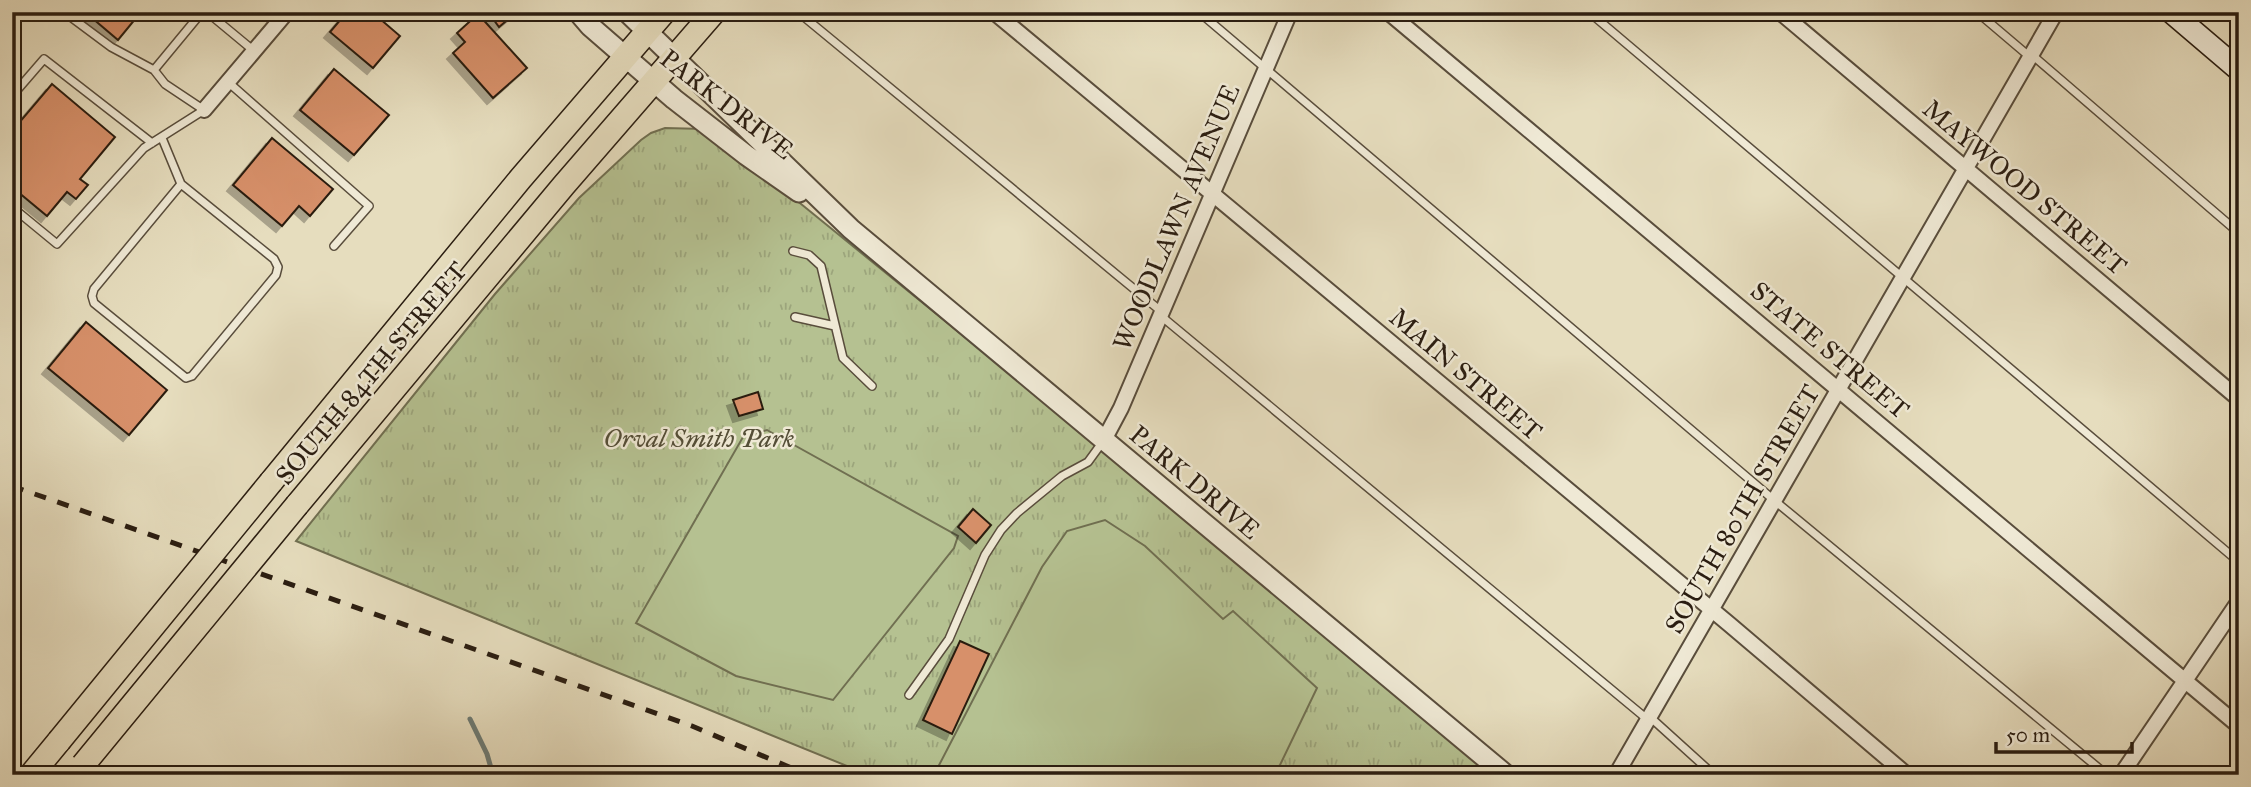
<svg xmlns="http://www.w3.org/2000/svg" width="2251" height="787" font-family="'IM FELL Great Primer',serif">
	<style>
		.park { fill: url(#park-tufts); stroke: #706f51; stroke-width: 2 }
		.pitch { fill: #b5c191; stroke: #706f51; stroke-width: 2 }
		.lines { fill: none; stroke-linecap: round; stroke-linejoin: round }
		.stream { stroke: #6c7b75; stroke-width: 5 }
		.building { fill: #d7906b; stroke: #2a1d11; stroke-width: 2; filter: url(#shadow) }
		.service-casing { stroke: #594d3c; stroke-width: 10 }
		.minor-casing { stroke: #594d3c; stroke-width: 18 }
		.tertiary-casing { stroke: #594d3c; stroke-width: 23 }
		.secondary-casing { stroke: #2a1d11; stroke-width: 24 }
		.primary-casing { stroke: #2a1d11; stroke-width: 26 }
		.service { stroke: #efe9d5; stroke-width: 7 }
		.minor { stroke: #efe9d5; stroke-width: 14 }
		.tertiary { stroke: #efe9d5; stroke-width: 19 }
		.secondary { stroke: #efe9d5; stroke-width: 21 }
		.primary { stroke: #e6ddbe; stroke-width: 23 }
		.rail { stroke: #2a1d11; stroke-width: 5; stroke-dasharray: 12 12; stroke-linecap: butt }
		.primary-bridge-casing { stroke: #2a1d11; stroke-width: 26; stroke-linecap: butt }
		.primary-bridge { stroke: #e6ddbe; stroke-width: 23 }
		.labels { text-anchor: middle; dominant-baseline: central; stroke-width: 5; stroke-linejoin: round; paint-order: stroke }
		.street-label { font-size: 26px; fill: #2a1d11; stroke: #efe9d5 }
		.park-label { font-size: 26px; font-style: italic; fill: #544e37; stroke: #efe9d5 }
	</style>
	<defs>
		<pattern id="park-tufts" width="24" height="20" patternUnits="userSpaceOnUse" patternTransform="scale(1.75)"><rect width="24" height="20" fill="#b5c191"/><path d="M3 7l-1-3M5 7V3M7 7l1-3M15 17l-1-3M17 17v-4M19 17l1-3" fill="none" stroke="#9ca57c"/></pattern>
		<filter id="shadow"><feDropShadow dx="-6" dy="6" stdDeviation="0" flood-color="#0004"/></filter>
	</defs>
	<rect width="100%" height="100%" fill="#e6ddbe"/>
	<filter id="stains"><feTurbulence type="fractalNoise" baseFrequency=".00286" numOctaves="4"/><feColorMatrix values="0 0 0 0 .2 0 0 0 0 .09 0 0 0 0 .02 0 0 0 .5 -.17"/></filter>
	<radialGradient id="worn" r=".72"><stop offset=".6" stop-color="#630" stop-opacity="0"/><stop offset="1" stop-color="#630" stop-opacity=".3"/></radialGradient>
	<path class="park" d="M 665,128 L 704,129 L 753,165 L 1078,429 L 1492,775 L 942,775 L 936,772 L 929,775 L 869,775 L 296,541 L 495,294 L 579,198 L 641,140 L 651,133 Z"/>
	<path class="pitch" d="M 767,430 L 958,536 L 954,548 L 833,700 L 736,676 L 636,623 L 743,437 Z
		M 1105,520 L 1145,546 L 1223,619 L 1233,611 L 1317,688 L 1280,765 L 1269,775 L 942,775 L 936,771 L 1042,567 L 1067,531 Z"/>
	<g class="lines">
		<path class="stream" d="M 470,719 L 487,754 L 493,775"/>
	</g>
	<path class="building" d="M 85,12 L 141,12 L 118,40 Z
		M 347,12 L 372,12 L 400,36 L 373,68 L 330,32 Z
		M 488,12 L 517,12 L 499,27 Z
		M 478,14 L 527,68 L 493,98 L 453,53 L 465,42 L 457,33 Z
		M 334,69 L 389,115 L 354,155 L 300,110 Z
		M 52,84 L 115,137 L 80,179 L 88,185 L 76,199 L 67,192 L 47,216 L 12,187 L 12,131 Z
		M 272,138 L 333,189 L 310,216 L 299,206 L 282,226 L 233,185 Z
		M 86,322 L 167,390 L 129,435 L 48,368 Z
		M 758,392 L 763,409 L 739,416 L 733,400 Z
		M 973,509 L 991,525 L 976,543 L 958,527 Z
		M 960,641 L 989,654 L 952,734 L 923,720 Z"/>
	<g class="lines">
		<defs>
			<path id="service" d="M 64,12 L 111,47 L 154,70
				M 207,12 L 254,51
				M 798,12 L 1162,312
				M 1199,12 L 1775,501 L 2107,775
				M 1589,12 L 2239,562
				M 1977,12 L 2030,57
				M 2032,55 L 2239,233
				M 228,82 L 369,206 L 334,246
				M 12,96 L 44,59 L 152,143
				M 162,138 L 181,184 L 274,259 L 278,267 L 276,275 L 192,376 L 186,378 L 94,303 L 92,296 L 94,289 L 181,184
				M 12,207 L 57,244 L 144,148 L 204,110 L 165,84 L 154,70 L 202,12
				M 793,251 L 809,255 L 821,266 L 843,358 L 872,386
				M 1161,316 L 1647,719
				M 795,317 L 835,326
				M 909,695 L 949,639 L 985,555 L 1001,530 L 1017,513 L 1062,476 L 1088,462 L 1104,440
				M 1650,717 L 1714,775"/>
			<path id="minor" d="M 994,12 L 1729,624 L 1907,775
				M 1388,12 L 2239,726
				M 1780,12 L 2239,399
				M 204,110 L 287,12
				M 1104,440 L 1121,408 L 1290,12
				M 1616,775 L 2056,12
				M 2121,775 L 2239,601"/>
			<path id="tertiary" d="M 578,12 L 590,26 L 674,99 L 746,155 L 799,192
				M 627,12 L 851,229 L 1506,775"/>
			<path id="secondary" d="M 2171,12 L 2239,70"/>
			<path id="primary" d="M 271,482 L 521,178 L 664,12
				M 297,505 L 564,185 L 714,12
				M 31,775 L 59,741"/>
		</defs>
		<use href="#service" class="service-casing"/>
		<use href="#minor" class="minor-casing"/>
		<use href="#tertiary" class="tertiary-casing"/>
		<use href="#secondary" class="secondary-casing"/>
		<use href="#primary" class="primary-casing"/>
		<use href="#service" class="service"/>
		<use href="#minor" class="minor"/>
		<use href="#tertiary" class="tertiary"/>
		<use href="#secondary" class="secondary"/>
		<use href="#primary" class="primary"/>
		<path class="rail" d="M 12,486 L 692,726 L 808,775"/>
		<defs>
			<path id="primary-bridge" d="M 59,741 L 271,482
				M 83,765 L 297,505"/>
		</defs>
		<use href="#primary-bridge" class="primary-bridge-casing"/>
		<use href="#primary-bridge" class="primary-bridge"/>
	</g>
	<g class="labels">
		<g class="street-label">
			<text transform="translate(727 104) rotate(38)">PARK DRIVE</text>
			<text transform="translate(2025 187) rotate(40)">MAYWOOD STREET</text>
			<text transform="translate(1176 217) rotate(-67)">WOODLAWN AVENUE</text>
			<text transform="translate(1830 350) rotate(40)">STATE STREET</text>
			<text transform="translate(371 373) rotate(-50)">SOUTH 84TH STREET</text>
			<text transform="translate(1466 374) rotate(40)">MAIN STREET</text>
			<text transform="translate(1195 482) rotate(40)">PARK DRIVE</text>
			<text transform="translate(1742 509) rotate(-60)">SOUTH 80TH STREET</text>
		</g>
		<g class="park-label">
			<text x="699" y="438">Orval Smith Park</text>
		</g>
	</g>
	<rect width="2251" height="787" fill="none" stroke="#e6ddbe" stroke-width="42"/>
	<rect x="14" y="14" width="2223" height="759" fill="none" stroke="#2a1d11" stroke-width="3.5"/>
	<rect x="21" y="21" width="2209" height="745" fill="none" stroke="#2a1d11" stroke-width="2"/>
	<path d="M1996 742v10h136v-10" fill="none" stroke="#2a1d11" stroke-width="3.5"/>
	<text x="2006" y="742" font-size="21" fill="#2a1d11" stroke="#efe9d5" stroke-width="5" paint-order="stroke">50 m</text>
	<rect width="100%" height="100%" filter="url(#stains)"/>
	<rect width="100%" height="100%" fill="url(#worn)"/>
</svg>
